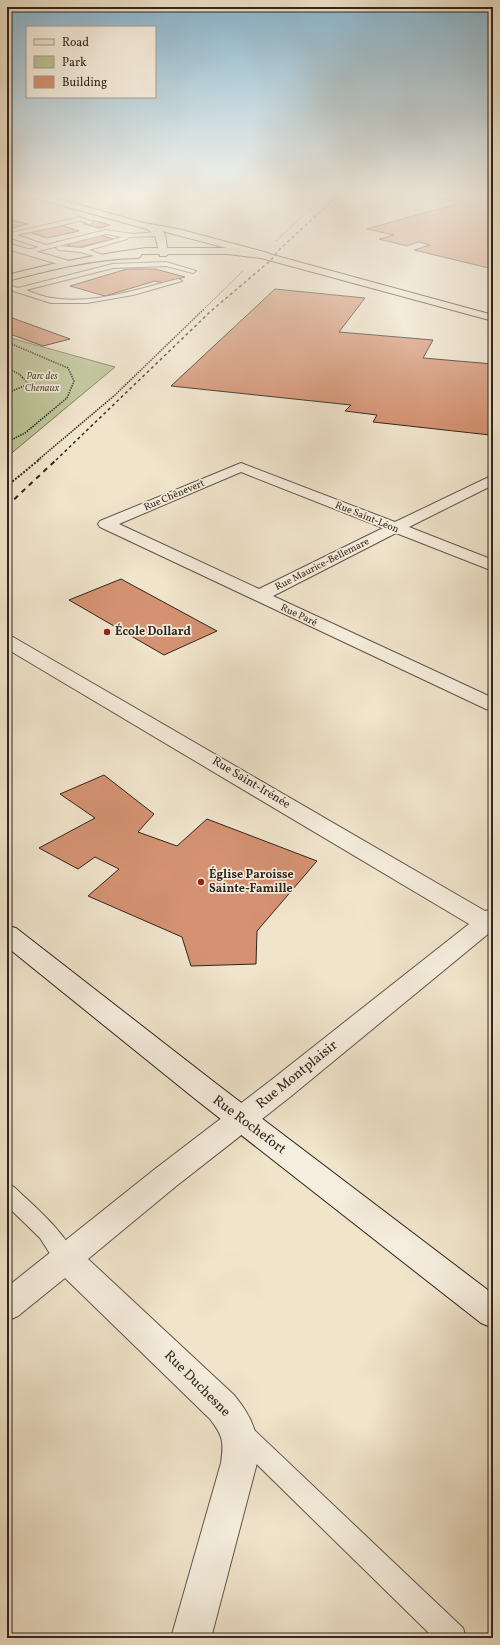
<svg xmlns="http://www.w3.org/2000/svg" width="500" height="1645" font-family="Vollkorn,serif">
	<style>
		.green { fill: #bbc496; stroke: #76745a }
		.building { fill: #d49272; stroke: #31251f }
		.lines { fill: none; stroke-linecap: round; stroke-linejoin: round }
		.lane-casing { stroke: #61554a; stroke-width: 2 }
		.street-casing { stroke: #61554a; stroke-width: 2 }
		.secondary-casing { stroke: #31251f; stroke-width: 2 }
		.primary-casing { stroke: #31251f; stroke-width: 2 }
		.path-far2 { stroke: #31251f; stroke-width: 1; stroke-dasharray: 1.5 1; stroke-linecap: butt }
		.path-far1 { stroke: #31251f; stroke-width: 1.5; stroke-dasharray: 1.5 1; stroke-linecap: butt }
		.path { stroke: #31251f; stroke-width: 2; stroke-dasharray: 2 1.5; stroke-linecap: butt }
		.lane { fill: #f5eddd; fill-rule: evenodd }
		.street { fill: #f5eddd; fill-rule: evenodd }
		.secondary { fill: #f5eddd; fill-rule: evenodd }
		.primary { fill: #f0e4cb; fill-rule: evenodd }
		.rail-far1 { stroke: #31251f; stroke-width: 1.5; stroke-dasharray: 3 3; stroke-linecap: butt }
		.rail { stroke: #31251f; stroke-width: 2; stroke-dasharray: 5 5; stroke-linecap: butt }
		.poi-dot { fill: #8f2418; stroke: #f5eddd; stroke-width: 1.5 }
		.labels { text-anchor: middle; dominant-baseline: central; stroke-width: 3.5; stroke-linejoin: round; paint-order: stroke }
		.far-park-label { font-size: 10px; font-style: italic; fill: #544d3d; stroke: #f5eddd }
		.far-street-label { font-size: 10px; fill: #31251f; stroke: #f5eddd }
		.poi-label { font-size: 12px; font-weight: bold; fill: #31251f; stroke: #f5eddd; text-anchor: start }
		.street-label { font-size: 12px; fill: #31251f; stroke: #f5eddd }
		.near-street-label { font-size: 14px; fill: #31251f; stroke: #f5eddd }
	</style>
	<rect width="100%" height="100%" fill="#f0e4cb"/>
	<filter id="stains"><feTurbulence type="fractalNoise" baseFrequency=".005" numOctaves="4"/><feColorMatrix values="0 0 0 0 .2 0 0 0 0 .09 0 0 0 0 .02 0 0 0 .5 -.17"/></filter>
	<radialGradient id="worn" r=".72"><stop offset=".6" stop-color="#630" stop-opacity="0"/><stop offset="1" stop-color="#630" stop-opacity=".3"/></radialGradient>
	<path class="green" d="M 7,337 L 115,367 L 7,457 Z"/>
	<path class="building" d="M 418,194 L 493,194 L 493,269 L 414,250 L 430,245 L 418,242 L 407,246 L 379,239 L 394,235 L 367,229 L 460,203 Z
		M 7,219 L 28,224 L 7,229 L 7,225 L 11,224 L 7,223 Z
		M 96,221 L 110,225 L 99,228 L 84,224 Z
		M 60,225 L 79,231 L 47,238 L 29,232 Z
		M 100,235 L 113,239 L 76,248 L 64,244 Z
		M 127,269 L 155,269 L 185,277 L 163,283 L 155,281 L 105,296 L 70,286 Z
		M 275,289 L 365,298 L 339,332 L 433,340 L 423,358 L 493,364 L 493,425 L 490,435 L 373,422 L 377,415 L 345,411 L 351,405 L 171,386 Z
		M 7,316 L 70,339 L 43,346 L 7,333 Z
		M 121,579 L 217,631 L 164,655 L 69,600 Z
		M 104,775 L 154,814 L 138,832 L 177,846 L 207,819 L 317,861 L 257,931 L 256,964 L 191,966 L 182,937 L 88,896 L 119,869 L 95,857 L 78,869 L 39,848 L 95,818 L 60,794 Z"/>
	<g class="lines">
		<defs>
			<path id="lane" d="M 80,217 L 93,222 L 90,224 L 80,221 L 17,235 L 46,245 L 106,230 L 132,234 L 160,232 L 163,234 L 160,236 L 128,237 L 127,239 L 89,250 L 103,255 L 103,257 L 101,258 L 81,252 L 59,250 L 56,248 L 59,246 L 82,248 L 123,237 L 106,234 L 27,254 L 24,252 L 25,251 L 39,247 L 7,237 L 11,233 Z
				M 166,262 L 196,271 L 193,273 L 166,266 L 113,268 L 26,290 C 34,293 43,297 52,298 C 94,305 137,289 178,279 L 182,281 L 133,295 L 87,303 L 51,303 L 7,289 L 7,285 L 18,288 L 113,264 Z
				M 7,1184 L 14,1187 C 37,1209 63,1230 77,1259 L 74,1266 L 66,1268 L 58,1266 L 40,1238 L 7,1206 Z
				M 243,1423 L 251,1427 L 463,1628 L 466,1638 L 434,1638 L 235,1443 L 231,1435 L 235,1427 Z"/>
			<path id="street" d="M 7,243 L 69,261 L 70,263 L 65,266 L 7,249 Z
				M 241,463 L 395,522 L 493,475 L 493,485 L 409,527 L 493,560 L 493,571 L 396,533 L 273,596 L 493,698 L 493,711 L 486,709 L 100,527 L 98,524 L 100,521 ZM 241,472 L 383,528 L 259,589 L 119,524 Z
				M 7,636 L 13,637 L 485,911 L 493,909 L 493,935 L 488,934 L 290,1097 L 175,1187 L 88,1259 L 234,1395 C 252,1417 260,1435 257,1463 L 211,1638 L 171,1638 L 221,1463 C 224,1441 223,1436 210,1419 L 65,1278 L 18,1316 L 7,1321 L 7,1287 L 155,1169 L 270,1081 L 469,924 L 7,649 Z"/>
			<path id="secondary" d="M 27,194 L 41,194 L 144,223 L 178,229 L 268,253 L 270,255 L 265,258 L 162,231 L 165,234 L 168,254 L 166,256 L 160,256 L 155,235 L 147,229 L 28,196 Z
				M 7,926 L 16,928 L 214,1082 L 493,1294 L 493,1328 L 481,1323 L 194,1098 L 7,947 Z"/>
			<path id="primary" d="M 146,248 L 228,248 L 262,252 L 493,315 L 493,321 L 261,258 L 228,254 L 142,254 L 140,257 L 137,258 C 92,259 50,270 7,281 L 7,275 C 53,263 99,254 146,248 Z"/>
		</defs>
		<use href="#lane" class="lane-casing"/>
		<use href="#street" class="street-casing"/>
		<use href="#secondary" class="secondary-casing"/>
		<use href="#primary" class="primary-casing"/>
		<path class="path-far2" d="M 276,241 L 326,194
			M 203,310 L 243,271"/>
		<path class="path-far1" d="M 7,342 L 68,368 L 74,381 L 67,398 L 25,433 L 7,442
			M 7,368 L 19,374 L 29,384 L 7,393
			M 38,460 L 115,395 L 204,309"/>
		<path class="path" d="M 7,486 L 40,459"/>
		<use href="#lane" class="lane"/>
		<use href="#street" class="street"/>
		<use href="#secondary" class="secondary"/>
		<use href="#primary" class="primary"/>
		<path class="rail-far1" d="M 56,460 L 211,311 L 270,261 L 280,249 L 339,194"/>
		<path class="rail" d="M 7,506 L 57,459"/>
	</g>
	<linearGradient id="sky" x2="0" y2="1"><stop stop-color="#89b8d2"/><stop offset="0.46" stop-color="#f8f3e8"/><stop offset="1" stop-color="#f8f3e8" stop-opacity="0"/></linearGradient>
	<rect width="500" height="424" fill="url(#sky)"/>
	<g class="poi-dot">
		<circle cx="107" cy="632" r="4"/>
		<circle cx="201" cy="882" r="4"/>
	</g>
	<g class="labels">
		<g class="far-park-label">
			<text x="42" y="376">Parc des<tspan x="42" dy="12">Chenaux</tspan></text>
		</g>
		<g class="far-street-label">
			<text transform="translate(174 495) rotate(-23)">Rue Chênevert</text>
			<text transform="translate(367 517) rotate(22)">Rue Saint-Léon</text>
			<text transform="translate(322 564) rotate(-27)">Rue Maurice-Bellemare</text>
			<text transform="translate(299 615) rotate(25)">Rue Paré</text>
		</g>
		<g class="poi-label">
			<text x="115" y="632">École Dollard</text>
			<text x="209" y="875">Église Paroisse<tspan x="209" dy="14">Sainte-Famille</tspan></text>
		</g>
		<g class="street-label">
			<text transform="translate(251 783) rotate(31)">Rue Saint-Irénée</text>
		</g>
		<g class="near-street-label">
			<text transform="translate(297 1075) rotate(-39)">Rue Montplaisir</text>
			<text transform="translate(249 1125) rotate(37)">Rue Rochefort</text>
			<text transform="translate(197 1384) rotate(45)">Rue Duchesne</text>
		</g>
	</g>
	<rect width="500" height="1645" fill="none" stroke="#f0e4cb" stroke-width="24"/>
	<rect x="8" y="8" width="484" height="1629" fill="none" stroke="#31251f" stroke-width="2"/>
	<rect x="12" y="12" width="476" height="1621" fill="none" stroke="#31251f"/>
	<rect x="26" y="26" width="130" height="72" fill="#f5eddd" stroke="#a79d91"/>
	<rect x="34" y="39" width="20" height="6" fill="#f0e4cb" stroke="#a79d91"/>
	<text x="62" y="46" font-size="12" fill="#31251f">Road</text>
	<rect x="34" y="56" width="20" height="12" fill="#bbc496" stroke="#a79d91"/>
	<text x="62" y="66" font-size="12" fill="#31251f">Park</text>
	<rect x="34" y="76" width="20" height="12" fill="#d49272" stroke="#a79d91"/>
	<text x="62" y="86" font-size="12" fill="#31251f">Building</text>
	<rect width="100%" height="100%" filter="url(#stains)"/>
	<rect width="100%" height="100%" fill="url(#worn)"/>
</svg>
